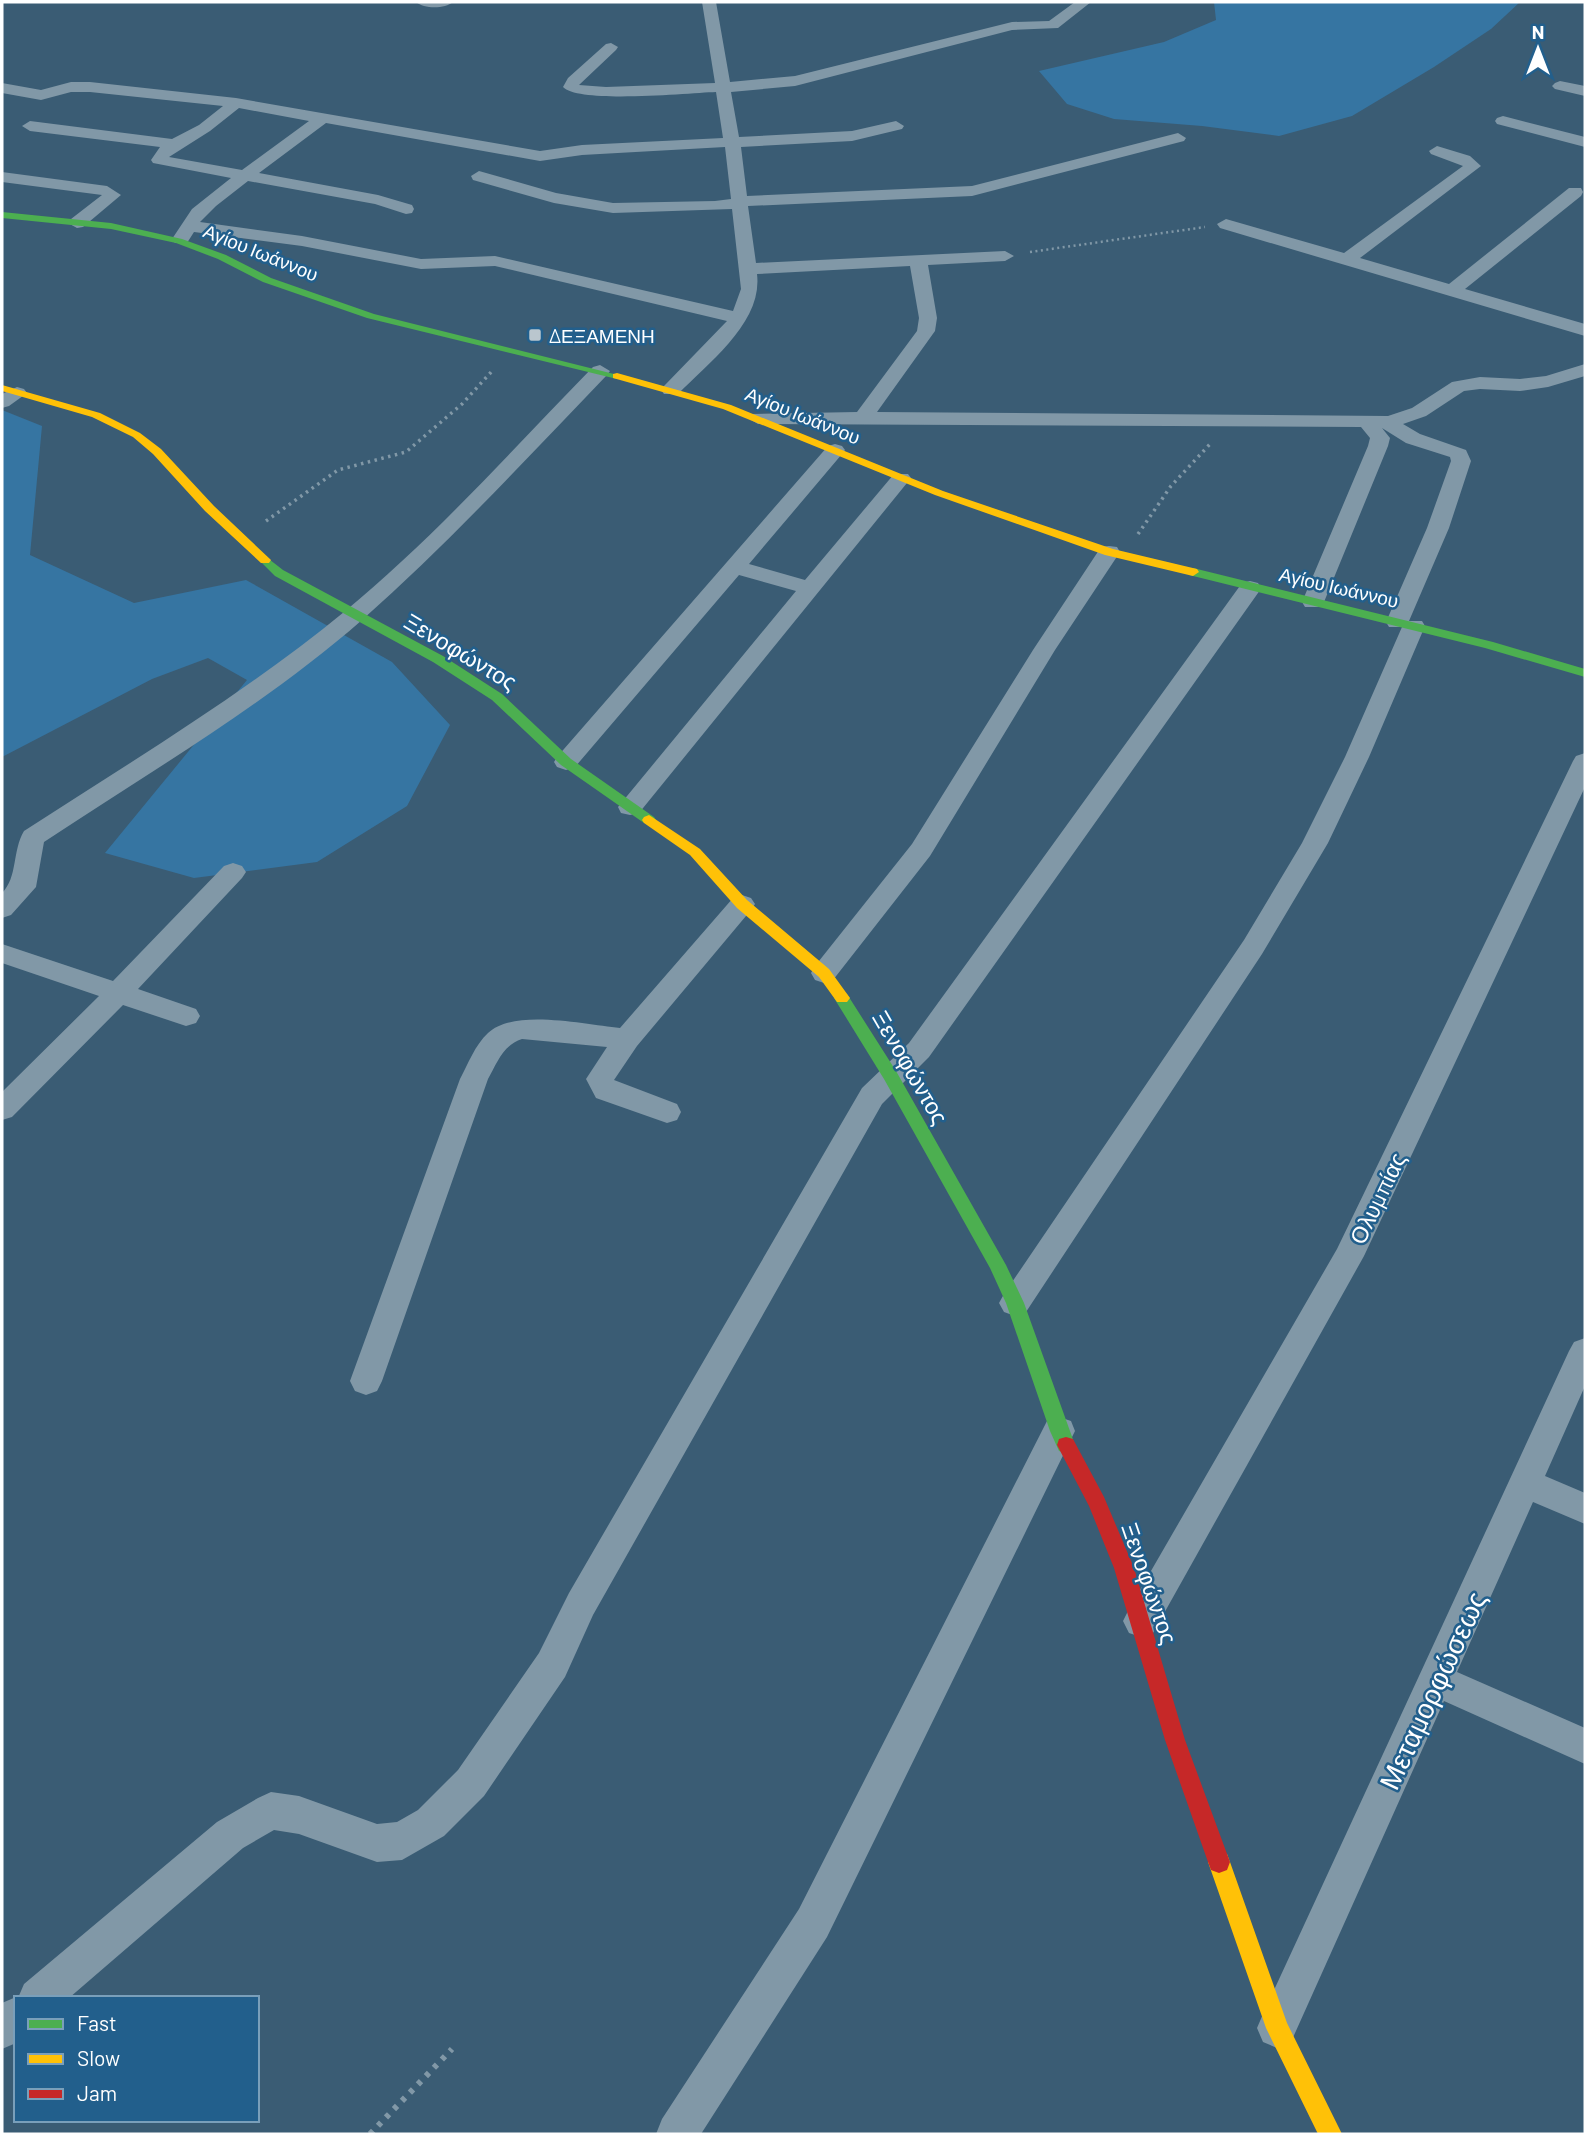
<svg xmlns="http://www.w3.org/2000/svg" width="1587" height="2136" font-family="Barlow,sans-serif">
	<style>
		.green { fill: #3675a2 }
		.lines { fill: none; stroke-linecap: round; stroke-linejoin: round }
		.path-far2 { stroke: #8198a7; stroke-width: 2.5; stroke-dasharray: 2 3.5; stroke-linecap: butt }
		.path-far1 { stroke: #8198a7; stroke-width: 3.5; stroke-dasharray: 2.5 4.5; stroke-linecap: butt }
		.path { stroke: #8198a7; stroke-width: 6; stroke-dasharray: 4.5 7; stroke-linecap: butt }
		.street { fill: #8198a7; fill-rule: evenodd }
		.fast { fill: #4caf50; fill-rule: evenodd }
		.slow { fill: #ffc107; fill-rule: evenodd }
		.jam { fill: #c62828; fill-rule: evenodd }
		.poi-dot { fill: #bac6ce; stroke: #225f8c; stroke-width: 2.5 }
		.labels { text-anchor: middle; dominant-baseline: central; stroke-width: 5; stroke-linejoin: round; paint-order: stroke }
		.far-street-label { font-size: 19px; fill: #fff; stroke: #225f8c }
		.far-poi-label { font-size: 19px; fill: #fff; stroke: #225f8c; text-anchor: start }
		.street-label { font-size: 23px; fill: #fff; stroke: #225f8c }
		.near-street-label { font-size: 28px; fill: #fff; stroke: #225f8c }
	</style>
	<rect width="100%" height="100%" fill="#3a5c74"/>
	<path class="green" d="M 1214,2 L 1520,2 L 1491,29 L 1434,67 L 1352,116 L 1279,136 L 1202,126 L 1114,119 L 1067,104 L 1039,71 L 1164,42 L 1216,20 Z
		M 2,410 L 42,426 L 30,555 L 134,603 L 246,580 L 392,662 L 450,725 L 407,806 L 317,862 L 194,878 L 105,853 L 247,680 L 208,658 L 152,679 L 2,757 Z"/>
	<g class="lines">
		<path class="path-far2" d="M 1030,252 L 1205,227"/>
		<path class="path-far1" d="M 266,521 L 338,470 L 406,452 L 462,404 L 493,370
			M 1138,534 L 1171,486 L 1211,443"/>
		<path class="path" d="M 370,2134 L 452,2049"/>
		<path class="street" d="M 416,2 L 453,2 C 445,9 424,9 416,2 Z
			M 702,2 L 716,2 L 730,82 L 795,76 L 1012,22 L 1049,21 L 1075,2 L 1091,2 L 1058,28 L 1012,30 L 795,86 L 731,92 L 739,137 L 852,131 L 896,121 L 904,126 L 902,129 L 852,141 L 741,147 L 747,196 L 972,186 L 1178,133 L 1186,138 L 1184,141 L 972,196 L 748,206 L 756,263 L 1005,251 L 1014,256 L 1005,261 L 928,265 L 937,318 L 935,331 L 877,412 L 1388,416 L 1412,408 L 1452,382 L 1480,377 L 1520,379 L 1546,376 L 1585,364 L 1585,376 L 1548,387 L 1520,391 L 1480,389 L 1464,391 L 1426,416 L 1403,424 L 1420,434 L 1466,450 L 1471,461 L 1449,528 L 1409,621 L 1422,621 L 1425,626 L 1369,757 L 1328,843 L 1262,954 L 1026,1312 L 1015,1316 L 1004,1312 L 999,1303 L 1004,1294 L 1244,940 L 1302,843 L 1345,757 L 1402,627 L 1389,627 L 1386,622 L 1427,528 L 1451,461 L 1450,457 L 1406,443 L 1382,428 L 1390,438 L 1388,446 L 1324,602 L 1321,607 L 1305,607 L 1302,602 L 1368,446 L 1370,438 L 1361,427 L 758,424 L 748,418 L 751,414 L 857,412 L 917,331 L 919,318 L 910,266 L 757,274 C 763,322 709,362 678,394 L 664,394 L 661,390 L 664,386 L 727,321 L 495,266 L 421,269 L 302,246 L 194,232 L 187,243 L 175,243 L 172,239 L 192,209 L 231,178 L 153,163 L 151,160 L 160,147 L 30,131 L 22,126 L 30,121 L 172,139 L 199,125 L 223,106 L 90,92 L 71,92 L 41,100 L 2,93 L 2,83 L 41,90 L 71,82 L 90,82 L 236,98 L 540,151 L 582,145 L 723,138 L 716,92 C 688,93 579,104 563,87 L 568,78 L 606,44 L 611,43 L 618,47 L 616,50 L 579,85 L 606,87 L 715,83 ZM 239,108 L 309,121 L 242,170 L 169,157 L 210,131 ZM 326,123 L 540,161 L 582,155 L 725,147 L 731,199 L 715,201 L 613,203 L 556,193 L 479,171 L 471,176 L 473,180 L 554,203 L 613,213 L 732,209 L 741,289 L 733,311 L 495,256 L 421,259 L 302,236 L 200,222 L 216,206 L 248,181 L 375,204 L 406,214 L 412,213 L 414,209 L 412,205 L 378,195 L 259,173 Z
			M 1560,81 L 1585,86 L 1585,96 L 1555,89 L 1552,86 L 1555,83 Z
			M 1503,116 L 1585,137 L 1585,147 L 1497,124 L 1495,121 L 1497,118 Z
			M 1437,146 L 1470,156 L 1481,166 L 1360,258 L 1449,284 L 1569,188 L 1581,188 L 1583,192 L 1581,196 L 1465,289 L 1585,324 L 1585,336 L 1220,228 L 1217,224 L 1226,219 L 1344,253 L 1463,166 L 1431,154 L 1429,151 Z
			M 2,172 L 107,186 L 121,195 L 83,227 L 77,228 L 68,223 L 71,219 L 102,195 L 2,182 Z
			M 600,365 L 610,371 L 607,375 C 527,458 449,543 362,620 C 265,705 151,771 44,842 L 36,887 L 11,915 L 2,918 L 2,893 C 18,877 12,851 24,831 C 132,761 244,694 344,612 C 433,539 512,450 593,367 Z
			M 17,387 L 24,389 L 27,393 L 9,406 L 2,408 L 2,394 Z
			M 835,444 L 842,446 L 845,450 L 842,454 L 749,564 L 805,580 L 894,474 L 908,474 L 911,478 L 639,813 L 630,815 L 621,813 L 618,807 L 796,591 L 739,575 L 575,767 L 566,770 L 557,767 L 554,762 L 557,757 L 828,446 Z
			M 1109,546 L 1117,547 L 1120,552 L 1055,650 L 930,856 L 833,980 L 824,983 L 815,980 L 811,973 L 815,966 L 912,844 L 1033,650 L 1101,547 Z
			M 1250,581 L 1258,583 L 1261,588 L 1258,593 L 929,1057 L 882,1104 L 593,1615 L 565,1677 L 484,1796 L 444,1836 L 402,1860 L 377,1862 L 299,1834 L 274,1830 L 243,1848 L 69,1998 L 18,1998 L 24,1984 L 217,1822 L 258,1798 L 271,1792 L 299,1796 L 377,1824 L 397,1822 L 418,1810 L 458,1770 L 539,1653 L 569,1593 L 862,1088 L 909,1043 L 1242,583 Z
			M 1585,753 L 1585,787 L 1364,1256 L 1153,1633 L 1141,1637 L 1129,1633 L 1123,1621 L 1129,1609 L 1337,1249 L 1573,761 L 1576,756 Z
			M 233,863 L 242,866 L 246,872 L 242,878 L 138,989 L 196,1009 L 200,1016 L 196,1023 L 186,1026 L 123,1005 L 12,1117 L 2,1120 L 2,1092 L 99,996 L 2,963 L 2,944 L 113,981 L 224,866 Z
			M 742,895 L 751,898 L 755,904 L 751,910 L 637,1046 L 614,1080 L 677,1104 L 681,1112 L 677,1120 L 667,1123 L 596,1098 L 586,1079 L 607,1047 L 522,1039 C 503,1045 497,1063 488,1079 L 382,1381 L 377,1391 L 366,1395 L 355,1391 L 350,1381 L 460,1079 C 468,1064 475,1045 488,1033 C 514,1008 586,1025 620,1028 L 733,898 Z
			M 1585,1338 L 1585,1386 L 1545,1476 L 1585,1493 L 1585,1524 L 1533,1502 L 1457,1672 L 1585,1728 L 1585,1764 L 1444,1701 L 1291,2042 L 1277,2048 L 1263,2042 L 1257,2028 L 1263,2014 L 1569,1351 L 1574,1342 Z
			M 1059,1417 L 1071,1421 L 1075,1431 L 827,1937 L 701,2134 L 656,2134 L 662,2119 L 799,1909 L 1047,1421 Z
			M 16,1997 L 16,2043 L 2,2049 L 2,2003 Z"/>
		<path class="fast" d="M 2,212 L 111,223 L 182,239 L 226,255 L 271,278 L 374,314 L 622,376 L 617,379 L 367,318 L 263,282 L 218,259 L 176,243 L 111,229 L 2,218 Z
			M 265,556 L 283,570 L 443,656 L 502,694 L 571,759 L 654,817 L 656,820 L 654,823 L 644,823 L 561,765 L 492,700 L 433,662 L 275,576 L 259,560 Z
			M 1193,568 L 1493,642 L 1585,669 L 1585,677 L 1485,648 L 1189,575 L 1187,572 Z
			M 842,993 L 847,994 L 896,1071 L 1006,1265 L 1024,1303 L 1075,1445 L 1073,1451 L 1066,1453 L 1059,1451 L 1050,1431 L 1006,1303 L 990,1268 L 884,1079 L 834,998 Z"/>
		<path class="slow" d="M 617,373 L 731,405 L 943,491 L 1113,549 L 1197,569 L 1199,572 L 1193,576 L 1105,555 L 935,495 L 723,409 L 613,378 L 613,374 Z
			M 2,385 L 100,413 L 140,433 L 161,449 L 214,506 L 271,560 L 269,563 L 261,563 L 205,511 L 153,454 L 133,437 L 92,417 L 2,391 Z
			M 649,815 L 700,849 L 747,900 L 829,969 L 850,998 L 847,1002 L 837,1002 L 819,977 L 737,908 L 690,855 L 644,823 L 642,820 L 644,817 Z
			M 1219,1851 L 1227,1854 L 1230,1862 L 1287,2023 L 1342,2134 L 1318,2134 L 1266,2028 L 1208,1862 L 1211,1854 Z"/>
		<path class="jam" d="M 1066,1437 L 1073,1439 L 1104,1497 L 1134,1568 L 1185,1740 L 1230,1862 L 1227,1870 L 1219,1873 L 1211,1870 L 1208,1862 L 1165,1740 L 1114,1568 L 1089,1506 L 1057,1445 L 1059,1439 Z"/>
	</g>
	<rect class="poi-dot" x="528" y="328" width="14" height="14" rx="3.5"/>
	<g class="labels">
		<g class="far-street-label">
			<text transform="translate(261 252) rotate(22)">Αγίου Ιωάννου</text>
			<text transform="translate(803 415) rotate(22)">Αγίου Ιωάννου</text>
			<text transform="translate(1339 587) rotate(13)">Αγίου Ιωάννου</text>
		</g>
		<g class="far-poi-label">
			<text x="549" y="335">ΔΕΞΑΜΕΝΗ</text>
		</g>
		<g class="street-label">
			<text transform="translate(461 651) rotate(31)">Ξενοφώντος</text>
			<text transform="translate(911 1067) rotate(60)">Ξενοφώντος</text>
			<text transform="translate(1377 1198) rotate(-64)">Ολυμπίας</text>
			<text transform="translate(1150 1583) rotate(71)">Ξενοφώντος</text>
		</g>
		<g class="near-street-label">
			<text transform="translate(1432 1690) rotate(-65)">Μεταμορφώσεως</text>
		</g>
	</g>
	<rect width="1587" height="2136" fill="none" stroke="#ffffff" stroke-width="7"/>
	<rect x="14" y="1996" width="245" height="126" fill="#225f8c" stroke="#7a9fba" stroke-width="2"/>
	<rect x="28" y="2019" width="35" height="10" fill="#4caf50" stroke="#7a9fba" stroke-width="2"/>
	<text x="77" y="2031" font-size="21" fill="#ffffff">Fast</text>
	<rect x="28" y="2054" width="35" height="10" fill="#ffc107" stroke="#7a9fba" stroke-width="2"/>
	<text x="77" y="2066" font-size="21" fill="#ffffff">Slow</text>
	<rect x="28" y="2089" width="35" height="10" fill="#c62828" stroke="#7a9fba" stroke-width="2"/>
	<text x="77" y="2101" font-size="21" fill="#ffffff">Jam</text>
	<g transform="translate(1538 49)" stroke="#225f8c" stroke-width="5" paint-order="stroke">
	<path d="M0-5L12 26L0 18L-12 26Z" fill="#ffffff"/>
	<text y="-10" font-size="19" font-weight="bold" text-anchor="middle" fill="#ffffff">N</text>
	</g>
</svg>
